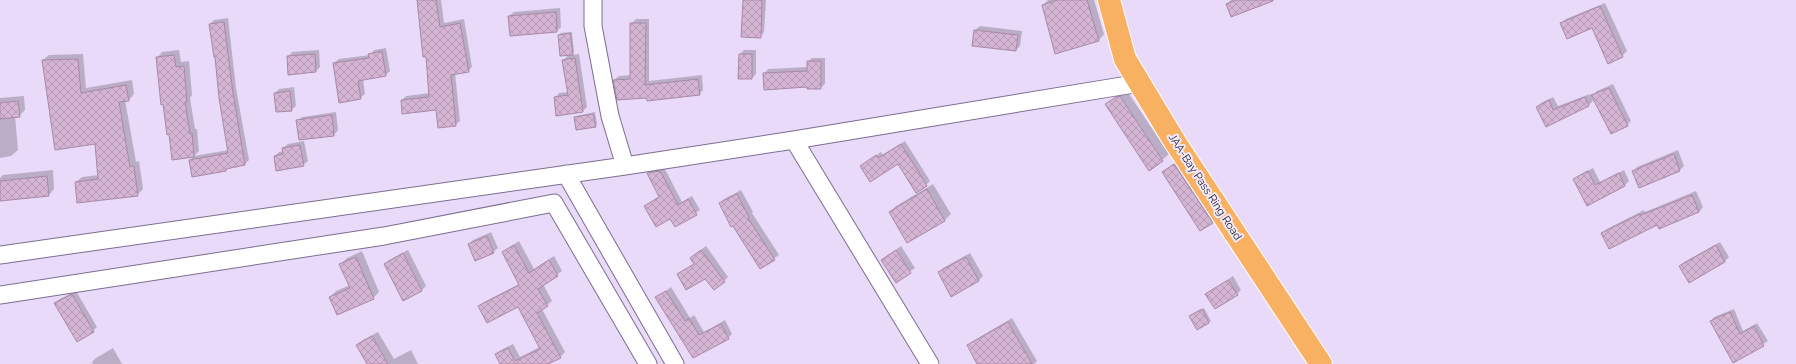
<svg xmlns="http://www.w3.org/2000/svg" width="1796" height="364" font-family="Raleway,sans-serif">
	<style>
		.shadow { fill: #0003 }
		.building { fill: url(#building-cross-hatch); stroke: #a889a7 }
		.lines { fill: none; stroke-linecap: round; stroke-linejoin: round }
		.street-casing { stroke: #7d6d8f; stroke-width: 19 }
		.highway-casing { stroke: #fff; stroke-width: 24 }
		.street { stroke: #fff; stroke-width: 17 }
		.highway { stroke: #f8b163; stroke-width: 22 }
		.labels { text-anchor: middle; dominant-baseline: central; stroke-width: 4; stroke-linejoin: round; paint-order: stroke }
		.street-label { font-size: 11px; fill: #211a28; stroke: #f2ebfb }
	</style>
	<defs>
		<pattern id="building-cross-hatch" width="8" height="8" patternUnits="userSpaceOnUse"><rect width="8" height="8" fill="#d5b5d4"/><path d="M0 0l8 8M0 8l8-8" fill="none" stroke="#b79bb6"/></pattern>
	</defs>
	<rect width="100%" height="100%" fill="#e9daf9"/>
	<path class="shadow" d="M 418,0 L 441,0 L 444,23 L 464,19 L 472,67 L 468,71 L 455,73 L 460,121 L 455,125 L 437,108 L 402,100 L 406,96 L 430,93 L 427,56 Z
		M 744,0 L 766,0 L 764,32 L 760,37 Z
		M 1048,0 L 1094,0 L 1104,34 L 1099,40 L 1043,5 Z
		M 1231,0 L 1274,0 L 1231,16 L 1227,4 Z
		M 1605,3 L 1627,51 L 1622,56 L 1593,27 L 1561,23 L 1566,19 Z
		M 560,8 L 561,27 L 557,31 L 509,16 L 514,12 Z
		M 228,18 L 236,88 L 249,160 L 245,164 L 229,167 L 226,170 L 190,160 L 194,156 L 173,159 L 157,58 L 162,52 L 179,50 L 181,62 L 189,61 L 192,95 L 190,98 L 195,129 L 197,129 L 199,151 L 194,156 L 229,150 L 210,24 L 214,20 Z
		M 636,19 L 649,19 L 649,81 L 702,75 L 703,90 L 699,94 L 647,97 L 614,80 L 619,76 L 631,75 L 631,24 Z
		M 980,26 L 1022,31 L 1020,46 L 1016,50 L 974,45 L 975,30 Z
		M 572,32 L 574,52 L 571,55 L 579,54 L 587,107 L 583,111 L 557,115 L 555,98 L 559,93 L 568,92 L 564,60 L 569,54 L 559,35 L 561,33 Z
		M 386,48 L 390,71 L 386,75 L 363,79 L 365,94 L 360,98 L 334,63 L 339,59 L 370,55 L 374,50 Z
		M 319,50 L 320,67 L 316,71 L 288,57 L 292,52 Z
		M 744,50 L 756,50 L 756,74 L 752,78 L 740,54 Z
		M 83,54 L 86,88 L 132,80 L 134,94 L 129,100 L 125,100 L 136,162 L 139,161 L 143,189 L 137,195 L 76,182 L 82,177 L 99,175 L 96,143 L 43,60 L 49,55 Z
		M 812,58 L 825,58 L 825,84 L 820,88 L 764,74 L 768,69 L 808,67 L 808,62 Z
		M 1613,84 L 1631,121 L 1627,125 L 1593,95 L 1597,91 Z
		M 294,87 L 296,106 L 291,110 L 275,93 L 279,89 Z
		M 1123,91 L 1127,91 L 1169,154 L 1162,160 L 1107,104 Z
		M 1590,94 L 1593,101 L 1589,105 L 1546,126 L 1537,107 L 1541,103 L 1553,97 L 1558,106 Z
		M 24,96 L 25,110 L 19,116 L 15,116 L 18,150 L 11,156 L 0,158 L 0,98 Z
		M 336,112 L 338,130 L 334,135 L 300,139 L 297,121 L 302,117 Z
		M 595,112 L 597,124 L 595,126 L 575,117 L 577,116 Z
		M 304,141 L 308,161 L 303,165 L 275,156 L 279,152 L 284,151 L 283,148 L 288,144 Z
		M 905,141 L 930,181 L 926,185 L 898,163 L 861,166 L 881,152 L 883,155 Z
		M 1678,150 L 1684,166 L 1680,170 L 1640,187 L 1633,172 L 1637,167 Z
		M 1181,158 L 1219,216 L 1200,230 L 1163,172 Z
		M 664,167 L 682,202 L 692,196 L 700,210 L 676,226 L 671,218 L 645,206 L 660,196 L 648,174 L 651,170 Z
		M 1593,168 L 1600,182 L 1624,170 L 1629,181 L 1625,185 L 1587,204 L 1575,179 L 1579,175 Z
		M 53,170 L 54,189 L 48,196 L 0,200 L 0,178 L 3,175 Z
		M 933,184 L 951,214 L 945,220 L 908,242 L 890,212 L 896,206 Z
		M 741,190 L 753,212 L 752,213 L 779,255 L 760,268 L 731,224 L 720,203 L 724,199 Z
		M 1696,191 L 1703,207 L 1699,212 L 1659,227 L 1658,224 L 1603,233 L 1607,229 L 1644,210 L 1645,212 Z
		M 491,232 L 498,248 L 493,252 L 469,244 L 473,240 Z
		M 519,241 L 534,269 L 554,256 L 562,271 L 543,284 L 552,301 L 542,309 L 565,352 L 560,357 L 546,364 L 501,364 L 496,354 L 501,350 L 513,344 L 520,357 L 540,347 L 518,306 L 480,306 L 484,302 L 519,284 L 503,252 L 508,248 Z
		M 1720,242 L 1729,257 L 1725,261 L 1689,281 L 1680,266 L 1684,262 Z
		M 706,246 L 728,277 L 724,281 L 678,274 L 695,263 L 695,254 Z
		M 901,246 L 915,268 L 896,281 L 882,260 Z
		M 408,250 L 426,286 L 422,290 L 403,299 L 385,264 L 389,260 Z
		M 362,251 L 379,292 L 373,298 L 330,297 L 336,291 L 350,285 L 341,264 L 347,258 Z
		M 970,253 L 983,276 L 979,280 L 951,295 L 939,273 L 943,268 Z
		M 1233,276 L 1241,290 L 1237,294 L 1207,294 Z
		M 671,287 L 690,318 L 694,315 L 704,332 L 725,320 L 732,334 L 728,338 L 693,357 L 656,298 Z
		M 76,291 L 97,327 L 93,331 L 55,303 L 60,299 Z
		M 1204,308 L 1211,321 L 1209,322 L 1193,314 Z
		M 1734,309 L 1743,331 L 1757,323 L 1768,341 L 1734,362 L 1711,321 L 1714,317 Z
		M 1012,318 L 1037,361 L 1034,364 L 980,364 L 969,345 L 973,341 Z
		M 378,332 L 394,359 L 411,350 L 418,364 L 368,364 L 358,345 L 363,340 Z
		M 113,348 L 122,364 L 93,364 L 92,362 L 96,358 Z"/>
	<path class="building" d="M 417,0 L 436,0 L 440,27 L 460,23 L 469,72 L 451,75 L 456,126 L 438,128 L 436,110 L 402,114 L 401,100 L 429,97 L 426,57 L 423,57 Z
		M 743,0 L 762,0 L 761,38 L 741,37 Z
		M 1058,0 L 1087,0 L 1099,41 L 1055,54 L 1042,5 Z
		M 1236,0 L 1273,0 L 1273,1 L 1231,17 L 1226,4 Z
		M 1600,6 L 1623,57 L 1608,64 L 1592,28 L 1567,39 L 1560,23 Z
		M 556,12 L 557,32 L 510,36 L 508,16 Z
		M 224,22 L 233,93 L 245,165 L 226,169 L 226,171 L 192,177 L 189,160 L 228,153 L 219,98 L 215,57 L 214,57 L 209,24 Z
		M 630,23 L 646,23 L 645,85 L 698,79 L 700,95 L 647,101 L 646,98 L 617,100 L 613,80 L 630,79 Z
		M 974,30 L 1018,35 L 1016,51 L 972,46 Z
		M 570,33 L 573,55 L 560,56 L 558,35 Z
		M 382,51 L 386,76 L 358,81 L 361,99 L 339,103 L 333,63 L 369,58 L 368,54 Z
		M 315,54 L 316,72 L 288,75 L 287,56 Z
		M 739,54 L 752,54 L 752,79 L 738,79 Z
		M 174,55 L 176,67 L 184,66 L 187,102 L 185,102 L 190,134 L 192,133 L 194,157 L 172,160 L 169,134 L 167,135 L 163,104 L 161,105 L 156,57 Z
		M 575,58 L 583,112 L 556,116 L 554,97 L 568,95 L 562,60 Z
		M 78,59 L 81,93 L 126,85 L 129,101 L 119,102 L 130,167 L 134,166 L 138,196 L 77,203 L 75,182 L 98,179 L 95,144 L 55,150 L 42,60 Z
		M 807,61 L 821,61 L 821,89 L 807,89 L 807,87 L 764,90 L 763,73 L 807,71 Z
		M 1609,88 L 1628,126 L 1611,134 L 1591,95 Z
		M 290,91 L 292,111 L 276,112 L 274,93 Z
		M 1120,96 L 1163,161 L 1149,171 L 1105,104 L 1116,97 Z
		M 1585,97 L 1589,106 L 1546,127 L 1536,107 L 1549,100 L 1553,110 Z
		M 18,101 L 20,117 L 0,119 L 0,103 Z
		M 593,114 L 596,127 L 576,130 L 574,117 Z
		M 332,115 L 334,136 L 299,140 L 296,120 Z
		M 901,144 L 927,186 L 916,193 L 898,164 L 870,182 L 860,166 L 876,155 L 878,158 Z
		M 300,145 L 304,166 L 276,171 L 274,156 L 283,154 L 282,148 Z
		M 1674,154 L 1680,171 L 1639,188 L 1632,171 Z
		M 1174,164 L 1213,223 L 1200,231 L 1162,172 Z
		M 660,171 L 678,205 L 688,199 L 697,215 L 675,227 L 670,219 L 656,227 L 644,206 L 659,197 L 647,173 Z
		M 1588,171 L 1595,185 L 1619,173 L 1625,186 L 1587,206 L 1573,179 Z
		M 47,176 L 49,196 L 0,201 L 0,181 Z
		M 927,189 L 945,221 L 907,243 L 889,212 Z
		M 737,194 L 749,217 L 748,218 L 775,260 L 760,269 L 733,226 L 731,227 L 719,203 Z
		M 1692,195 L 1699,212 L 1659,229 L 1657,225 L 1609,249 L 1601,233 L 1640,214 L 1641,215 Z
		M 487,236 L 494,253 L 475,261 L 468,244 Z
		M 514,245 L 529,273 L 549,260 L 558,276 L 538,289 L 548,306 L 537,313 L 561,358 L 548,364 L 500,364 L 495,354 L 508,348 L 515,361 L 540,349 L 518,307 L 487,323 L 478,306 L 519,285 L 502,252 Z
		M 1716,245 L 1725,262 L 1689,283 L 1679,266 Z
		M 701,250 L 725,282 L 714,290 L 705,279 L 686,290 L 677,274 L 694,264 L 690,258 Z
		M 896,250 L 911,273 L 896,283 L 881,260 Z
		M 403,253 L 422,291 L 403,301 L 384,264 Z
		M 356,257 L 374,299 L 337,315 L 329,297 L 350,288 L 339,264 Z
		M 966,257 L 979,281 L 951,297 L 938,272 Z
		M 1228,280 L 1238,295 L 1215,309 L 1205,294 Z
		M 666,291 L 685,321 L 689,318 L 699,335 L 721,324 L 729,339 L 693,358 L 655,297 Z
		M 72,294 L 94,332 L 77,342 L 54,303 Z
		M 1202,309 L 1209,323 L 1197,330 L 1189,316 Z
		M 1730,312 L 1740,334 L 1754,326 L 1764,346 L 1733,363 L 1710,321 Z
		M 1008,322 L 1032,364 L 977,364 L 967,345 Z
		M 372,336 L 388,364 L 367,364 L 356,345 Z"/>
	<g class="lines">
		<defs>
			<path id="street" d="M 593,0 L 593,26 L 610,116 L 625,166
				M 794,140 L 930,364
				M 566,174 L 675,364
				M 0,255 L 625,166 L 794,140 L 1140,83
				M 0,295 L 384,236 L 554,203 L 648,364"/>
			<path id="highway" d="M 1109,0 L 1125,59 L 1175,142 L 1321,364"/>
		</defs>
		<use href="#street" class="street-casing"/>
		<use href="#highway" class="highway-casing"/>
		<use href="#street" class="street"/>
		<use href="#highway" class="highway"/>
	</g>
	<g class="labels">
		<g class="street-label">
			<text transform="translate(1205 187) rotate(57)">JAA-Bay Pass Ring Road</text>
		</g>
	</g>
</svg>
